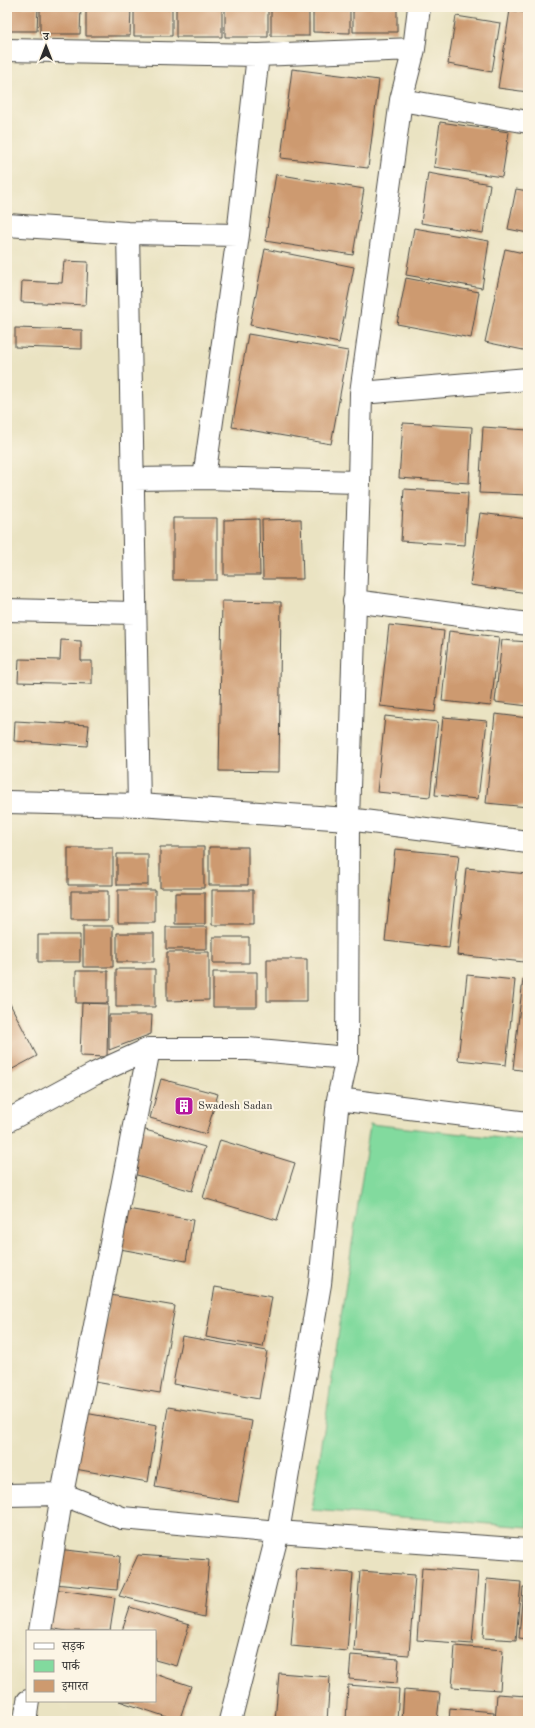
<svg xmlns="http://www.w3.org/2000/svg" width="535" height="1728" font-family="'Old Standard TT','Noto Serif Devanagari',serif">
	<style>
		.green { fill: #82da9e; stroke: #568264 }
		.building { fill: #cd9a6f }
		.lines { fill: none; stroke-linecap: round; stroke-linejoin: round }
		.minor-casing { stroke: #484742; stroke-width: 24 }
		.minor { stroke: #fff; stroke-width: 22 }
		.labels { text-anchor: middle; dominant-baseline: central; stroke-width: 4; stroke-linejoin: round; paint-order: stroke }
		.poi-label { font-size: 11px; fill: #2b2b2b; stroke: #fcf5e5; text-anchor: start }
	</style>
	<rect width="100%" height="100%" fill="#fcf5e5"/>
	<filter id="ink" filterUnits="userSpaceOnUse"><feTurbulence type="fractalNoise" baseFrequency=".025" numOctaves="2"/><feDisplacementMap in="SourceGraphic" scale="8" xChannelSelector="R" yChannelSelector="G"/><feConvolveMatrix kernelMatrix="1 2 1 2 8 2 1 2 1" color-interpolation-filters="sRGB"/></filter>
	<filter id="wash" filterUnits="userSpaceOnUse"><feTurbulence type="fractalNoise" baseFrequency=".012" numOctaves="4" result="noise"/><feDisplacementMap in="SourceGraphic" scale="16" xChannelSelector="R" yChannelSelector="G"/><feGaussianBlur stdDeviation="0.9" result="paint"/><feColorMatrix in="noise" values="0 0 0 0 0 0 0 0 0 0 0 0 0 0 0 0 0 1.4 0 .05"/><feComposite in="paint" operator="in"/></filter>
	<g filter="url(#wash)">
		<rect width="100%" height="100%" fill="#eae3c2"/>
		<path class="green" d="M 370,1124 L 528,1141 L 528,1527 L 312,1510 Z"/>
		<g id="blocks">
			<path class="building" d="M 7,7 L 38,7 L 37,31 L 7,31 Z
				M 40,7 L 81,7 L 80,34 L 40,34 Z
				M 86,7 L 131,7 L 130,36 L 86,36 Z
				M 134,7 L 172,7 L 172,36 L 134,36 Z
				M 176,7 L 222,7 L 222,37 L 176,37 Z
				M 225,7 L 268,7 L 268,37 L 225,37 Z
				M 271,7 L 309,7 L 309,36 L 271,36 Z
				M 313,7 L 350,7 L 350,33 L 313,32 Z
				M 353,7 L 397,7 L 397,32 L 353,32 Z
				M 510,10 L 528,13 L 528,92 L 498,88 Z
				M 456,16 L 500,23 L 492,72 L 448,64 Z
				M 292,69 L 379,80 L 368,168 L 281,158 Z
				M 440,122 L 509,132 L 502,177 L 434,167 Z
				M 428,173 L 490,184 L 483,233 L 421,223 Z
				M 276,174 L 364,189 L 353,255 L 265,241 Z
				M 516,189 L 528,191 L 528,233 L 508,229 Z
				M 414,228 L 489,241 L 482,288 L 406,275 Z
				M 265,249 L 354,267 L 339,343 L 250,325 Z
				M 505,249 L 528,254 L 528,351 L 485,342 Z
				M 64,261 L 88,262 L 86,305 L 21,302 L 22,281 L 62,283 Z
				M 406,278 L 479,292 L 471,338 L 397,324 Z
				M 15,328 L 82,330 L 82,349 L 15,347 Z
				M 248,334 L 348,351 L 331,444 L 232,427 Z
				M 403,423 L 472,427 L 469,483 L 399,478 Z
				M 483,427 L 528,430 L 528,495 L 479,493 Z
				M 404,489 L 468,493 L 465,545 L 401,541 Z
				M 480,513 L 528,519 L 528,593 L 470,585 Z
				M 173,518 L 217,518 L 217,580 L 173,580 Z
				M 259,519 L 260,575 L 224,575 L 224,520 Z
				M 301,519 L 303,579 L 263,579 L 262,520 Z
				M 222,601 L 281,602 L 279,772 L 219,771 Z
				M 389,625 L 444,631 L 435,712 L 380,706 Z
				M 449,631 L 499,637 L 491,706 L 442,701 Z
				M 61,640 L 81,641 L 81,661 L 92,661 L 92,684 L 18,682 L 19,659 L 60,660 Z
				M 502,640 L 528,642 L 528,706 L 495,702 Z
				M 495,714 L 528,718 L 528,807 L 486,803 Z
				M 385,716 L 438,722 L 430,797 L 377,792 Z
				M 443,717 L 487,721 L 478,799 L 435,795 Z
				M 15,721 L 89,725 L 87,746 L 14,741 Z
				M 160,847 L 204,847 L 204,888 L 160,888 Z
				M 209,847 L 248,847 L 248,885 L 209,885 Z
				M 68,848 L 113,848 L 113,885 L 68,885 Z
				M 395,849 L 459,855 L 449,948 L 385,941 Z
				M 117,854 L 148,854 L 148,885 L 117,885 Z
				M 466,868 L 528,874 L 528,927 L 524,962 L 457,955 Z
				M 118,890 L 155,890 L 155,923 L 118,923 Z
				M 212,890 L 253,890 L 253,925 L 212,925 Z
				M 71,891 L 108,891 L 108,920 L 71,920 Z
				M 175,893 L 205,893 L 205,924 L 175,924 Z
				M 83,926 L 113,926 L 113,967 L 83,967 Z
				M 166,927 L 207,927 L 207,949 L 166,949 Z
				M 117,933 L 154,933 L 154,962 L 117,962 Z
				M 38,935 L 80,935 L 80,962 L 38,962 Z
				M 213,937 L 249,937 L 249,963 L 213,963 Z
				M 167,952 L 209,952 L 209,1000 L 167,1001 Z
				M 267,959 L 307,959 L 307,1001 L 267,1001 Z
				M 116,969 L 155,969 L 155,1007 L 116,1007 Z
				M 76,971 L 108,971 L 108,1003 L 76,1003 Z
				M 213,972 L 257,972 L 257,1007 L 213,1007 Z
				M 467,975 L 515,980 L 506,1065 L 458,1060 Z
				M 523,979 L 528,979 L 528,1071 L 513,1069 Z
				M 7,998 L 37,1056 L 7,1072 Z
				M 82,1003 L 108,1004 L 107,1057 L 80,1056 Z
				M 109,1015 L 152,1015 L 151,1034 L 109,1050 Z
				M 161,1079 L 218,1094 L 206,1134 L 150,1118 Z
				M 142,1129 L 205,1147 L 192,1191 L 130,1173 Z
				M 220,1140 L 295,1163 L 277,1220 L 203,1198 Z
				M 127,1209 L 193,1220 L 186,1261 L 120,1249 Z
				M 215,1287 L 272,1297 L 263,1347 L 206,1337 Z
				M 110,1295 L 175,1306 L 160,1393 L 95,1382 Z
				M 182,1336 L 267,1351 L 259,1399 L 173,1384 Z
				M 168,1407 L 252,1421 L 238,1502 L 155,1487 Z
				M 85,1413 L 157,1426 L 148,1482 L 75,1469 Z
				M 57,1549 L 120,1556 L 117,1590 L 54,1584 Z
				M 138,1555 L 209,1560 L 204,1617 L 119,1596 Z
				M 422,1568 L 478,1572 L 472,1644 L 417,1640 Z
				M 297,1569 L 353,1573 L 347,1651 L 291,1646 Z
				M 360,1571 L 415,1575 L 409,1655 L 354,1651 Z
				M 487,1579 L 521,1582 L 516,1640 L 483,1638 Z
				M 523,1587 L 528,1587 L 528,1639 L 519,1638 Z
				M 54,1589 L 115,1598 L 110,1631 L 67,1631 L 47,1628 Z
				M 130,1607 L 189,1625 L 177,1666 L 155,1660 L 155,1631 L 122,1631 Z
				M 455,1646 L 503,1650 L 500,1690 L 452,1687 Z
				M 351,1655 L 399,1659 L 397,1683 L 349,1679 Z
				M 279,1673 L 330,1677 L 327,1721 L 275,1721 Z
				M 155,1674 L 191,1686 L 179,1721 L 119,1701 L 155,1701 Z
				M 348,1685 L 399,1689 L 397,1721 L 346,1721 Z
				M 404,1690 L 440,1693 L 437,1721 L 402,1721 Z
				M 497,1694 L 527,1696 L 525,1721 L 495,1721 Z
				M 450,1708 L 494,1712 L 493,1721 L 449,1721 Z"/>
		</g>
	</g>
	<g filter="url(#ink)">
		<use href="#blocks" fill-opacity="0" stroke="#484742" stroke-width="1"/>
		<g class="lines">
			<defs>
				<path id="minor" d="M 7,50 L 258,55 L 414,49
					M 401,100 L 528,122
					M 7,225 L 128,233 L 238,235
					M 128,233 L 139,805
					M 361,393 L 528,379
					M 204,478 L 238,235 L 258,55
					M 133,479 L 204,478 L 359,482
					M 354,601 L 528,624
					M 7,610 L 135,613
					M 7,802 L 139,805 L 348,819 L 528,842
					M 338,1099 L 528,1123
					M 7,1121 L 94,1074 L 149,1049 L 248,1049 L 347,1058
					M 7,1495 L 62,1494 L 122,1518 L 278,1532 L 528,1550
					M 40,1631 L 62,1494 L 149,1049
					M 25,1721 L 28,1701
					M 230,1721 L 278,1532 L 320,1284 L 338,1099 L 347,1058 L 348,819 L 359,482 L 361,393 L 401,100 L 414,49 L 419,7"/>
			</defs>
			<use href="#minor" class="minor-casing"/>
			<use href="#minor" class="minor"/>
		</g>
	</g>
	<defs>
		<symbol id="building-square" viewBox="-11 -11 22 22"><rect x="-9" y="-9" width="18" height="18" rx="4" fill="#b5179e" stroke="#fcf5e5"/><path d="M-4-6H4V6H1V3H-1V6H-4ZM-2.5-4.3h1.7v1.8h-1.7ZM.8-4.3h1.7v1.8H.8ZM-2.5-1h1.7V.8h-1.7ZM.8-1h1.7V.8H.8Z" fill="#fff"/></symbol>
	</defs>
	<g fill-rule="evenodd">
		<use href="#building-square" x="173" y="1095" width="22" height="22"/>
	</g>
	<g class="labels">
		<g class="poi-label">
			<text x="198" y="1106">Swadesh Sadan</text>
		</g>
	</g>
	<rect width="535" height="1728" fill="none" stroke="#fcf5e5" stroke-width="24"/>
	<rect x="26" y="1630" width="130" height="72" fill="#fcf5e5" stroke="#a8a49b"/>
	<rect x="34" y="1643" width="20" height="6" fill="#ffffff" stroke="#a8a49b"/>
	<text x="62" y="1650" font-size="12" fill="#2b2b2b">सड़क</text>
	<rect x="34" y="1660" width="20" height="12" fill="#82da9e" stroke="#a8a49b"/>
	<text x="62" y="1670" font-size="12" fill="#2b2b2b">पार्क</text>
	<rect x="34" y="1680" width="20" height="12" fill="#cd9a6f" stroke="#a8a49b"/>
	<text x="62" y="1690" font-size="12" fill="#2b2b2b">इमारत</text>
	<g transform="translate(46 46)" stroke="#fcf5e5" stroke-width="3" paint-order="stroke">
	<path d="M0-3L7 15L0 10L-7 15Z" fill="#2b2b2b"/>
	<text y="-6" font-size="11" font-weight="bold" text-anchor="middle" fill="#2b2b2b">उ</text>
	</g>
</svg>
